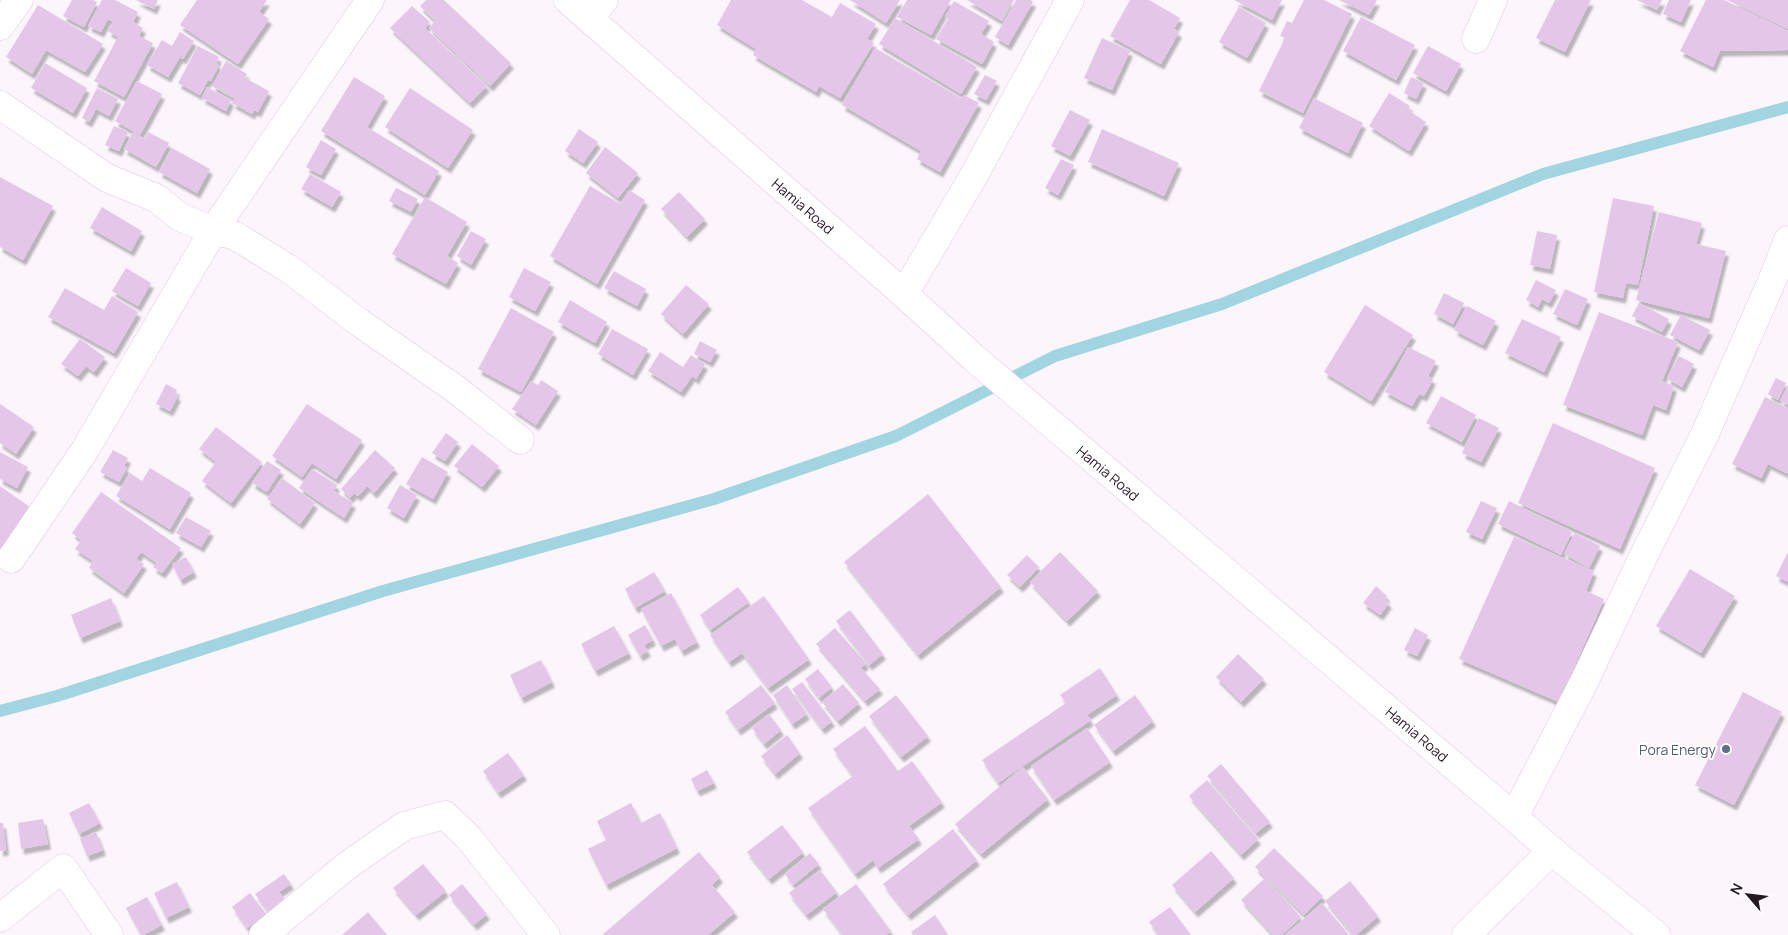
<svg xmlns="http://www.w3.org/2000/svg" width="1788" height="935" font-family="Manrope,sans-serif">
	<style>
		.lines { fill: none; stroke-linecap: round; stroke-linejoin: round }
		.stream { stroke: #a0d5e1; stroke-width: 12 }
		.building { fill: #e4c6e9; filter: url(#shadow) }
		.minor-casing { stroke: #e3c6e2; stroke-width: 29 }
		.secondary-casing { stroke: #e3c6e2; stroke-width: 29 }
		.minor { stroke: #fff; stroke-width: 28 }
		.secondary { stroke: #fff; stroke-width: 28 }
		.service-dot { fill: #5c6f8a; stroke: #fff; stroke-width: 2 }
		.labels { text-anchor: middle; dominant-baseline: central; stroke-width: 4; stroke-linejoin: round; paint-order: stroke }
		.street-label { font-size: 14px; fill: #241923; stroke: #fff }
		.service-label { font-size: 14px; fill: #4e5e75; stroke: #fff; text-anchor: end }
	</style>
	<defs>
		<filter id="shadow"><feDropShadow dx="3" dy="5.5" stdDeviation="1" flood-color="#0004"/></filter>
	</defs>
	<rect width="100%" height="100%" fill="#fcf6fc"/>
	<g class="lines">
		<path class="stream" d="M 0,711 L 57,696 L 383,591 L 714,499 L 896,436 L 1055,356 L 1222,304 L 1543,174 L 1788,107"/>
	</g>
	<path class="building" d="M 72,0 L 93,0 L 97,2 L 84,27 L 63,16 Z
		M 102,0 L 115,0 L 138,12 L 133,22 L 143,28 L 139,36 L 153,43 L 124,97 L 94,81 L 118,37 L 108,31 L 113,22 L 108,19 L 101,32 L 88,26 Z
		M 136,0 L 158,0 L 154,9 Z
		M 197,0 L 267,0 L 259,12 L 269,19 L 238,64 L 180,25 Z
		M 426,0 L 444,0 L 511,63 L 490,86 L 429,28 L 435,21 L 420,6 Z
		M 731,0 L 802,0 L 832,17 L 840,3 L 876,24 L 867,39 L 874,43 L 840,98 L 819,86 L 816,92 L 753,55 L 756,49 L 717,25 Z
		M 850,0 L 900,0 L 886,23 Z
		M 907,0 L 951,0 L 931,35 L 897,17 Z
		M 967,0 L 1014,0 L 1002,21 Z
		M 1016,0 L 1031,0 L 1033,2 L 1008,45 L 995,37 Z
		M 1130,0 L 1149,0 L 1180,18 L 1174,29 L 1179,32 L 1161,64 L 1110,36 Z
		M 1234,0 L 1282,0 L 1272,20 Z
		M 1304,0 L 1324,0 L 1352,14 L 1303,113 L 1259,91 L 1285,38 L 1280,36 L 1287,21 L 1292,23 Z
		M 1339,0 L 1377,0 L 1369,15 Z
		M 1555,0 L 1591,0 L 1565,52 L 1536,38 Z
		M 1637,0 L 1662,0 L 1657,10 Z
		M 1669,0 L 1691,0 L 1681,22 L 1663,14 Z
		M 1706,0 L 1724,0 L 1788,31 L 1788,50 L 1720,51 L 1713,67 L 1680,51 Z
		M 1727,0 L 1788,0 L 1788,29 Z
		M 954,1 L 989,21 L 981,34 L 994,42 L 982,64 L 936,39 L 948,19 L 945,17 Z
		M 38,5 L 103,44 L 85,72 L 46,50 L 32,74 L 6,57 Z
		M 412,6 L 430,22 L 425,28 L 487,86 L 470,103 L 390,28 Z
		M 1239,7 L 1266,23 L 1247,58 L 1219,42 Z
		M 1361,17 L 1415,45 L 1396,80 L 1343,51 Z
		M 895,18 L 977,67 L 961,94 L 879,44 Z
		M 180,32 L 194,41 L 183,59 L 180,57 L 168,77 L 147,65 L 162,40 L 172,46 Z
		M 1102,38 L 1130,51 L 1112,90 L 1084,78 Z
		M 198,46 L 219,57 L 216,63 L 219,65 L 211,81 L 208,80 L 200,95 L 178,83 Z
		M 1428,46 L 1461,64 L 1446,91 L 1413,73 Z
		M 875,48 L 961,98 L 964,95 L 979,103 L 940,172 L 917,159 L 921,151 L 842,105 Z
		M 226,61 L 247,74 L 245,78 L 269,91 L 258,112 L 254,110 L 252,114 L 232,103 L 235,99 L 212,86 Z
		M 45,63 L 87,88 L 73,113 L 31,88 Z
		M 985,75 L 997,81 L 986,100 L 974,94 Z
		M 354,77 L 385,96 L 367,127 L 439,171 L 425,195 L 321,131 Z
		M 1411,77 L 1424,83 L 1416,99 L 1404,93 Z
		M 137,81 L 162,94 L 140,135 L 115,121 Z
		M 207,87 L 231,100 L 226,111 L 202,98 Z
		M 97,88 L 118,99 L 109,116 L 96,109 L 89,122 L 82,118 Z
		M 410,88 L 473,130 L 448,168 L 385,127 Z
		M 1389,93 L 1410,106 L 1408,110 L 1426,122 L 1409,151 L 1369,126 Z
		M 1314,98 L 1363,123 L 1348,153 L 1299,128 Z
		M 1070,110 L 1090,120 L 1070,156 L 1051,146 Z
		M 114,126 L 128,132 L 119,151 L 105,145 Z
		M 579,129 L 598,142 L 583,163 L 565,151 Z
		M 1102,129 L 1179,163 L 1164,196 L 1088,162 Z
		M 133,132 L 145,139 L 148,132 L 169,143 L 156,167 L 124,149 Z
		M 321,140 L 336,149 L 321,175 L 306,167 Z
		M 605,147 L 638,173 L 618,198 L 586,173 Z
		M 172,148 L 210,169 L 197,193 L 159,172 Z
		M 1061,159 L 1074,165 L 1058,195 L 1045,188 Z
		M 310,174 L 341,192 L 332,207 L 301,189 Z
		M 0,177 L 53,206 L 23,260 L 0,247 Z
		M 590,186 L 621,204 L 629,190 L 645,200 L 597,284 L 550,256 Z
		M 396,188 L 418,199 L 411,212 L 389,201 Z
		M 679,192 L 705,219 L 687,237 L 661,209 Z
		M 425,197 L 467,222 L 447,256 L 458,263 L 446,284 L 392,254 Z
		M 1613,198 L 1654,206 L 1638,285 L 1626,283 L 1623,298 L 1594,292 Z
		M 102,207 L 142,231 L 131,251 L 90,228 Z
		M 1659,212 L 1702,223 L 1696,244 L 1726,251 L 1709,318 L 1636,300 Z
		M 471,231 L 486,239 L 471,265 L 457,256 Z
		M 1537,231 L 1557,235 L 1550,269 L 1530,265 Z
		M 126,268 L 151,283 L 138,306 L 112,291 Z
		M 524,268 L 551,282 L 535,311 L 509,297 Z
		M 614,271 L 646,289 L 637,306 L 604,288 Z
		M 1536,280 L 1556,290 L 1549,303 L 1542,299 L 1538,307 L 1526,300 Z
		M 686,285 L 709,304 L 683,334 L 661,314 Z
		M 65,288 L 104,310 L 112,296 L 138,312 L 114,353 L 48,317 Z
		M 1565,289 L 1588,299 L 1577,325 L 1553,314 Z
		M 1444,293 L 1464,303 L 1453,324 L 1434,314 Z
		M 570,300 L 607,322 L 595,343 L 558,322 Z
		M 1639,303 L 1669,319 L 1662,332 L 1632,316 Z
		M 1365,305 L 1413,335 L 1371,401 L 1324,372 Z
		M 1467,306 L 1496,321 L 1483,345 L 1454,330 Z
		M 511,308 L 554,332 L 521,392 L 478,369 Z
		M 1599,312 L 1678,342 L 1662,381 L 1674,386 L 1666,410 L 1653,405 L 1642,435 L 1563,405 Z
		M 1681,315 L 1710,330 L 1699,350 L 1670,335 Z
		M 1522,319 L 1561,337 L 1544,372 L 1505,353 Z
		M 612,329 L 648,349 L 633,375 L 598,354 Z
		M 80,339 L 105,357 L 94,372 L 86,366 L 78,376 L 61,364 Z
		M 700,341 L 717,350 L 710,362 L 694,354 Z
		M 1408,347 L 1436,361 L 1428,376 L 1433,379 L 1424,396 L 1419,394 L 1412,406 L 1385,392 Z
		M 660,352 L 683,367 L 691,355 L 705,364 L 696,379 L 692,376 L 681,392 L 648,371 Z
		M 1679,356 L 1694,364 L 1682,387 L 1667,379 Z
		M 1776,378 L 1786,383 L 1778,400 L 1768,394 Z
		M 541,380 L 558,391 L 536,425 L 512,409 L 531,381 L 538,385 Z
		M 166,384 L 177,390 L 175,394 L 178,396 L 170,411 L 156,404 Z
		M 1788,385 L 1788,405 L 1780,401 Z
		M 1441,396 L 1476,415 L 1462,442 L 1426,423 Z
		M 1765,397 L 1788,408 L 1788,474 L 1768,464 L 1761,478 L 1732,464 Z
		M 0,404 L 34,427 L 16,454 L 0,443 Z
		M 307,404 L 362,440 L 336,479 L 312,463 L 302,477 L 272,456 Z
		M 1479,418 L 1499,428 L 1481,462 L 1462,453 Z
		M 1553,423 L 1655,468 L 1620,549 L 1518,503 Z
		M 216,427 L 262,462 L 231,503 L 202,481 L 216,462 L 199,449 Z
		M 446,433 L 458,442 L 445,461 L 432,453 Z
		M 472,444 L 499,466 L 482,487 L 454,466 Z
		M 113,450 L 128,458 L 124,466 L 127,468 L 119,482 L 100,472 Z
		M 375,450 L 395,468 L 374,493 L 367,486 L 358,496 L 354,493 L 350,498 L 341,489 Z
		M 0,452 L 28,467 L 17,488 L 0,479 Z
		M 422,457 L 448,472 L 433,499 L 406,484 Z
		M 267,461 L 281,470 L 267,492 L 252,483 Z
		M 150,468 L 191,493 L 170,529 L 116,496 L 130,473 L 142,481 Z
		M 312,469 L 337,485 L 334,491 L 353,503 L 344,518 L 299,488 Z
		M 282,478 L 315,503 L 300,524 L 267,499 Z
		M 400,485 L 417,495 L 404,518 L 387,508 Z
		M 0,486 L 33,509 L 0,557 Z
		M 101,492 L 181,548 L 162,573 L 153,567 L 157,563 L 141,552 L 136,559 L 144,564 L 124,593 L 89,568 L 93,561 L 75,549 L 81,540 L 72,533 Z
		M 928,494 L 1001,587 L 918,655 L 844,562 Z
		M 1481,501 L 1497,508 L 1482,539 L 1466,532 Z
		M 1509,501 L 1572,532 L 1561,555 L 1498,524 Z
		M 186,517 L 211,531 L 201,547 L 176,533 Z
		M 1575,533 L 1600,546 L 1589,568 L 1564,554 Z
		M 1514,537 L 1594,571 L 1586,591 L 1604,599 L 1559,702 L 1459,659 Z
		M 1060,552 L 1098,591 L 1067,621 L 1030,582 Z
		M 1788,552 L 1788,582 L 1776,576 Z
		M 1027,555 L 1039,567 L 1020,587 L 1007,575 Z
		M 186,557 L 194,572 L 180,580 L 172,564 Z
		M 1690,569 L 1735,596 L 1701,653 L 1656,626 Z
		M 654,572 L 665,591 L 635,608 L 625,589 Z
		M 1376,586 L 1387,596 L 1385,599 L 1389,603 L 1380,615 L 1363,603 Z
		M 738,587 L 749,602 L 710,630 L 700,615 Z
		M 671,593 L 697,642 L 681,651 L 675,639 L 661,646 L 641,609 Z
		M 764,596 L 809,659 L 768,688 L 742,653 L 729,662 L 710,635 Z
		M 111,598 L 120,621 L 80,638 L 71,615 Z
		M 850,610 L 883,654 L 869,665 L 836,621 Z
		M 645,625 L 653,640 L 644,645 L 648,651 L 640,656 L 628,635 Z
		M 614,626 L 629,653 L 595,671 L 581,644 Z
		M 835,628 L 866,663 L 861,668 L 880,689 L 865,701 L 816,644 Z
		M 1415,628 L 1428,635 L 1417,656 L 1404,650 Z
		M 1238,654 L 1264,679 L 1241,702 L 1216,677 Z
		M 541,660 L 552,682 L 521,698 L 510,675 Z
		M 1100,668 L 1117,695 L 1087,715 L 1091,720 L 998,783 L 982,760 L 1066,703 L 1060,695 Z
		M 818,669 L 832,687 L 819,698 L 805,679 Z
		M 802,682 L 832,721 L 822,729 L 792,689 Z
		M 843,684 L 859,703 L 838,721 L 822,702 Z
		M 761,685 L 775,703 L 738,730 L 725,712 Z
		M 787,685 L 807,714 L 792,724 L 773,695 Z
		M 1743,692 L 1782,712 L 1734,805 L 1695,785 Z
		M 896,695 L 928,736 L 901,757 L 869,716 Z
		M 1135,695 L 1153,721 L 1113,751 L 1094,725 Z
		M 769,714 L 781,730 L 764,744 L 752,728 Z
		M 865,726 L 898,771 L 912,761 L 942,802 L 909,826 L 919,839 L 878,868 L 873,860 L 855,874 L 808,808 L 853,776 L 833,749 Z
		M 1087,728 L 1110,762 L 1054,800 L 1031,766 Z
		M 787,735 L 800,753 L 775,774 L 761,756 Z
		M 508,753 L 524,775 L 498,793 L 483,771 Z
		M 1221,764 L 1270,822 L 1256,833 L 1207,776 Z
		M 1023,767 L 1048,799 L 981,854 L 955,824 Z
		M 707,770 L 714,783 L 697,791 L 691,779 Z
		M 1207,780 L 1258,839 L 1241,855 L 1189,796 Z
		M 89,803 L 100,823 L 79,834 L 69,813 Z
		M 631,803 L 641,823 L 660,813 L 677,848 L 606,885 L 588,849 L 606,840 L 597,821 Z
		M 43,819 L 48,844 L 21,849 L 18,823 Z
		M 0,823 L 3,823 L 6,850 L 0,851 Z
		M 782,825 L 803,852 L 769,879 L 747,852 Z
		M 953,829 L 977,860 L 908,915 L 883,884 Z
		M 96,832 L 103,850 L 87,856 L 80,839 Z
		M 1274,848 L 1323,896 L 1304,915 L 1255,867 Z
		M 1211,851 L 1234,878 L 1195,912 L 1172,885 Z
		M 699,852 L 720,877 L 712,885 L 735,912 L 708,935 L 602,935 Z
		M 810,853 L 819,864 L 793,885 L 785,874 Z
		M 423,864 L 446,891 L 416,915 L 393,888 Z
		M 820,870 L 837,892 L 806,915 L 789,893 Z
		M 284,874 L 291,884 L 279,892 L 285,900 L 268,912 L 255,894 Z
		M 1265,878 L 1301,917 L 1282,935 L 1273,935 L 1241,900 Z
		M 1350,881 L 1378,916 L 1356,935 L 1353,935 L 1325,901 Z
		M 177,882 L 189,907 L 166,918 L 154,893 Z
		M 462,884 L 487,914 L 474,925 L 449,895 Z
		M 856,884 L 891,931 L 886,935 L 843,935 L 823,909 Z
		M 250,893 L 266,914 L 247,928 L 232,907 Z
		M 147,897 L 162,925 L 143,935 L 141,935 L 126,908 Z
		M 1322,903 L 1349,935 L 1285,935 Z
		M 1170,907 L 1191,935 L 1159,935 L 1149,922 Z
		M 368,912 L 387,935 L 342,935 Z
		M 935,915 L 948,935 L 913,935 L 911,932 Z"/>
	<g class="lines">
		<defs>
			<path id="minor" d="M 589,18 L 604,0
				M 0,26 L 19,0
				M 1476,39 L 1493,0
				M 0,105 L 107,178 L 156,198 L 180,217 L 213,231 L 370,0
				M 904,294 L 973,177 L 1070,0
				M 11,559 L 85,450 L 213,231 L 234,235 L 289,269 L 360,323 L 454,388 L 520,440
				M 1514,817 L 1584,682 L 1646,551 L 1704,436 L 1774,276 L 1788,240
				M 0,918 L 63,868 L 109,935
				M 263,935 L 348,865 L 404,826 L 445,815 L 468,837 L 546,935
				M 1466,935 L 1552,851"/>
			<path id="secondary" d="M 568,0 L 904,294 L 973,357 L 1514,817 L 1552,851 L 1656,935"/>
		</defs>
		<use href="#minor" class="minor-casing"/>
		<use href="#secondary" class="secondary-casing"/>
		<use href="#minor" class="minor"/>
		<use href="#secondary" class="secondary"/>
	</g>
	<circle class="service-dot" cx="1726" cy="749" r="5"/>
	<g class="labels">
		<g class="street-label">
			<text transform="translate(803 206) rotate(41)">Hamia Road</text>
			<text transform="translate(1108 473) rotate(40)">Hamia Road</text>
			<text transform="translate(1417 734) rotate(40)">Hamia Road</text>
		</g>
		<g class="service-label">
			<text x="1716" y="749">Pora Energy</text>
		</g>
	</g>
	<g transform="translate(1748 895) rotate(298)" stroke="#ffffff" stroke-width="4" paint-order="stroke">
	<path d="M0-4L9 19L0 12L-9 19Z" fill="#241923"/>
	<text y="-8" font-size="14" font-weight="bold" text-anchor="middle" fill="#241923">N</text>
	</g>
</svg>
